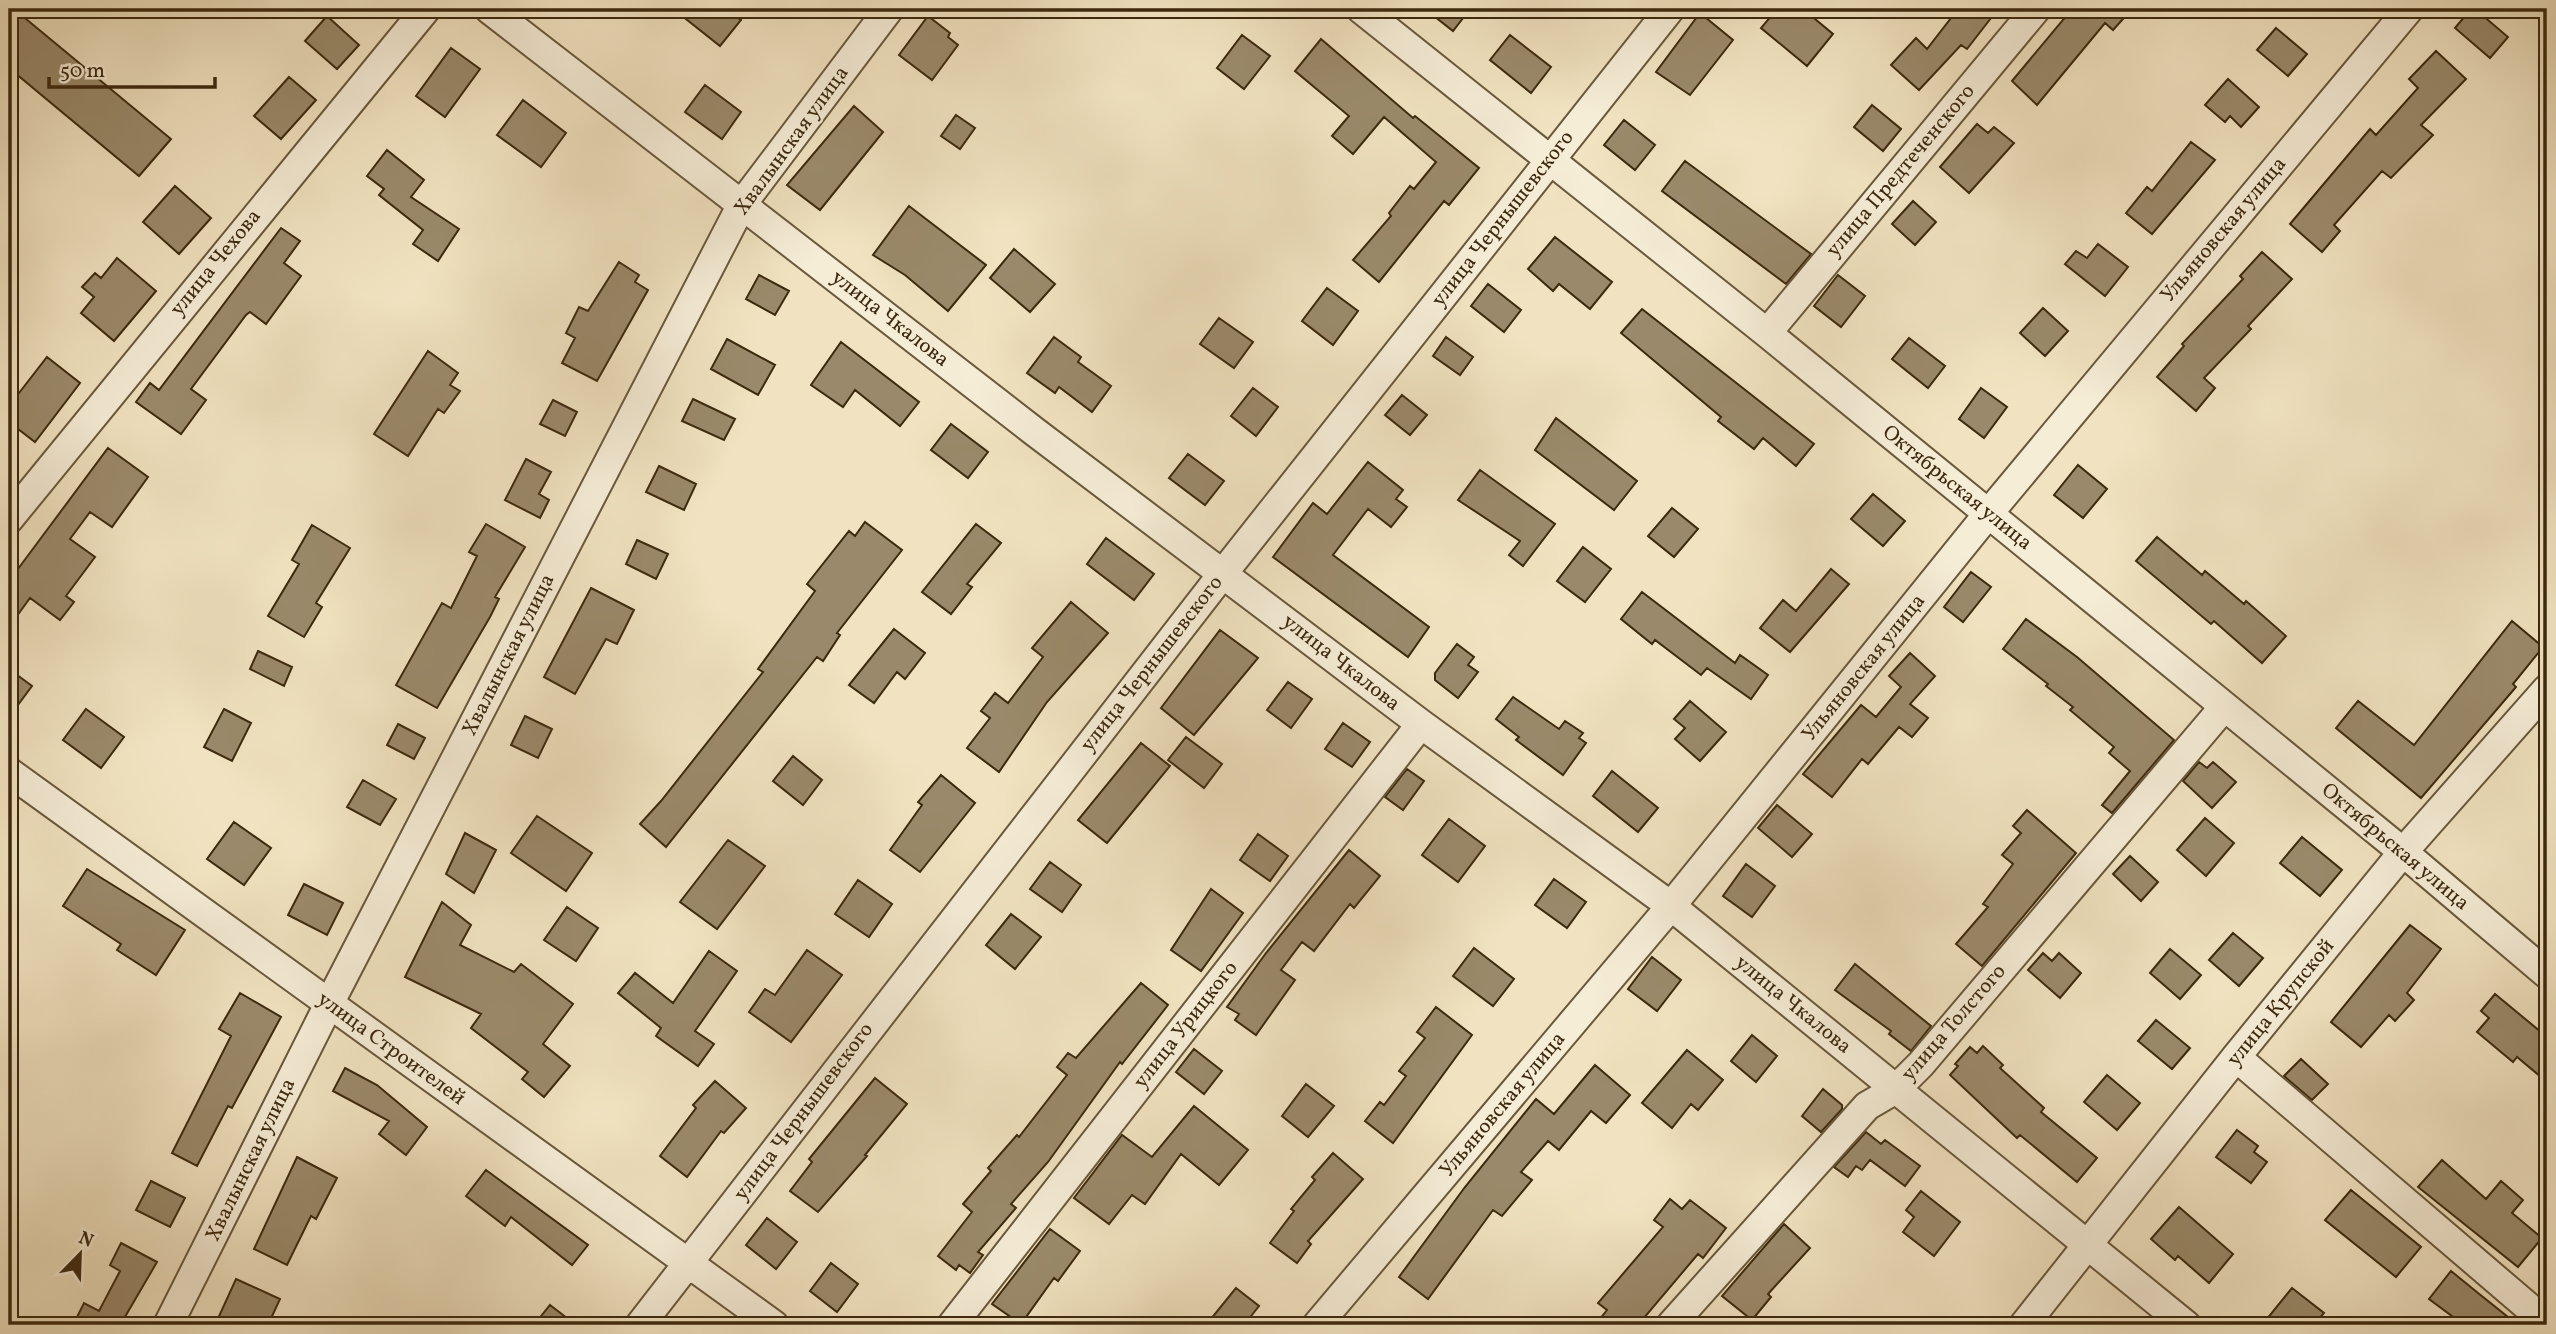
<svg xmlns="http://www.w3.org/2000/svg" width="2556" height="1334" font-family="Vollkorn,serif">
	<style>
		.building { fill: #9a8a6b; stroke: #3c290e; stroke-width: 2 }
		.lines { fill: none; stroke-linecap: round; stroke-linejoin: round }
		.minor-casing { stroke: #69583b; stroke-width: 32 }
		.minor { stroke: #f6edd7; stroke-width: 28 }
		.labels { text-anchor: middle; dominant-baseline: central; stroke-width: 5; stroke-linejoin: round; paint-order: stroke }
		.street-label { font-size: 21px; fill: #3c290e; stroke: #f6edd7 }
	</style>
	<rect width="100%" height="100%" fill="#f1e3c1"/>
	<filter id="stains"><feTurbulence type="fractalNoise" baseFrequency=".00286" numOctaves="4"/><feColorMatrix values="0 0 0 0 .2 0 0 0 0 .09 0 0 0 0 .02 0 0 0 .5 -.17"/></filter>
	<radialGradient id="worn" r=".72"><stop offset=".6" stop-color="#630" stop-opacity="0"/><stop offset="1" stop-color="#630" stop-opacity=".3"/></radialGradient>
	<path class="building" d="M 9,9 L 14,9 L 171,139 L 139,176 L 9,68 Z
		M 694,9 L 726,9 L 741,20 L 720,46 L 686,19 Z
		M 1425,9 L 1470,9 L 1453,31 Z
		M 1777,9 L 1803,9 L 1833,34 L 1807,66 L 1761,28 Z
		M 1958,9 L 1998,9 L 1967,49 L 1961,45 L 1919,90 L 1891,65 L 1916,38 L 1927,49 Z
		M 2072,9 L 2132,9 L 2113,30 L 2105,23 L 2037,105 L 2012,81 Z
		M 2471,9 L 2475,9 L 2508,37 L 2490,58 L 2455,28 Z
		M 1700,13 L 1733,40 L 1690,95 L 1656,72 Z
		M 327,16 L 359,45 L 337,69 L 305,41 Z
		M 928,16 L 950,33 L 948,37 L 958,45 L 932,80 L 899,55 Z
		M 2276,28 L 2307,54 L 2288,76 L 2257,50 Z
		M 1242,35 L 1270,56 L 1244,89 L 1217,68 Z
		M 1510,35 L 1551,67 L 1531,93 L 1490,60 Z
		M 1321,39 L 1413,118 L 1415,116 L 1479,168 L 1449,205 L 1444,201 L 1379,282 L 1353,260 L 1391,216 L 1389,213 L 1410,186 L 1414,189 L 1436,162 L 1384,117 L 1353,154 L 1332,136 L 1349,116 L 1295,71 Z
		M 451,48 L 480,69 L 445,117 L 416,96 Z
		M 2436,51 L 2466,79 L 2421,125 L 2433,135 L 2391,178 L 2382,171 L 2334,225 L 2340,231 L 2322,252 L 2290,224 L 2370,129 L 2376,135 L 2418,88 L 2409,79 Z
		M 289,77 L 316,100 L 281,139 L 254,116 Z
		M 2228,79 L 2259,107 L 2241,127 L 2230,116 L 2225,122 L 2205,105 Z
		M 705,85 L 741,112 L 722,139 L 685,112 Z
		M 523,100 L 566,133 L 541,167 L 497,135 Z
		M 1872,105 L 1901,129 L 1883,151 L 1854,127 Z
		M 854,106 L 883,132 L 820,210 L 787,185 Z
		M 956,115 L 975,128 L 960,149 L 941,136 Z
		M 1624,120 L 1655,145 L 1635,170 L 1604,145 Z
		M 1977,124 L 1988,133 L 1994,127 L 2014,143 L 1969,193 L 1940,167 Z
		M 2191,142 L 2215,160 L 2152,234 L 2126,213 L 2147,187 L 2152,191 Z
		M 387,150 L 424,180 L 411,197 L 459,229 L 438,261 L 413,244 L 423,230 L 379,195 L 384,189 L 367,176 Z
		M 1685,161 L 1811,254 L 1786,284 L 1662,191 Z
		M 175,186 L 211,218 L 179,254 L 143,222 Z
		M 1913,201 L 1936,222 L 1915,245 L 1892,224 Z
		M 909,206 L 986,265 L 948,311 L 905,275 L 873,255 Z
		M 281,228 L 300,241 L 284,263 L 301,276 L 266,324 L 250,312 L 246,315 L 191,389 L 206,400 L 181,434 L 136,402 L 150,383 L 159,390 Z
		M 1555,237 L 1612,282 L 1590,309 L 1559,284 L 1553,291 L 1528,269 Z
		M 2098,244 L 2128,267 L 2105,296 L 2065,264 L 2076,251 L 2087,258 Z
		M 1014,249 L 1055,284 L 1030,312 L 990,278 Z
		M 2262,252 L 2292,279 L 2248,326 L 2251,329 L 2204,378 L 2215,388 L 2196,411 L 2157,377 L 2184,346 L 2182,344 L 2243,279 L 2240,276 Z
		M 117,258 L 156,291 L 114,341 L 81,313 L 94,297 L 82,287 L 95,273 L 101,278 Z
		M 619,262 L 639,275 L 635,282 L 648,290 L 597,381 L 562,363 L 575,338 L 566,333 L 579,307 L 588,311 Z
		M 759,275 L 789,291 L 775,315 L 746,299 Z
		M 1838,275 L 1865,296 L 1841,327 L 1814,306 Z
		M 1488,284 L 1521,310 L 1504,332 L 1471,306 Z
		M 1327,288 L 1358,311 L 1333,345 L 1302,321 Z
		M 2043,308 L 2068,331 L 2045,356 L 2020,333 Z
		M 1642,309 L 1814,444 L 1796,466 L 1763,438 L 1754,449 L 1718,421 L 1721,417 L 1621,333 Z
		M 1219,318 L 1253,342 L 1234,368 L 1200,344 Z
		M 1054,337 L 1081,357 L 1078,362 L 1111,386 L 1092,412 L 1059,387 L 1055,393 L 1027,373 Z
		M 1446,337 L 1473,357 L 1460,375 L 1433,356 Z
		M 1909,338 L 1945,366 L 1928,388 L 1892,359 Z
		M 727,339 L 775,365 L 758,395 L 711,369 Z
		M 841,342 L 919,402 L 900,426 L 855,390 L 843,407 L 811,385 Z
		M 428,351 L 458,373 L 450,385 L 460,391 L 444,413 L 438,409 L 408,456 L 374,434 Z
		M 47,357 L 80,383 L 35,442 L 9,422 L 9,386 L 19,393 Z
		M 1253,388 L 1278,407 L 1256,436 L 1231,416 Z
		M 1981,388 L 2007,407 L 1984,438 L 1959,419 Z
		M 1402,395 L 1427,415 L 1410,435 L 1385,415 Z
		M 693,399 L 735,419 L 724,440 L 682,421 Z
		M 553,400 L 577,412 L 565,436 L 540,424 Z
		M 1556,418 L 1637,481 L 1614,510 L 1535,450 Z
		M 951,424 L 988,452 L 968,478 L 931,450 Z
		M 108,448 L 148,477 L 112,527 L 90,512 L 70,539 L 95,557 L 66,596 L 74,602 L 60,620 L 30,598 L 9,627 L 9,581 Z
		M 1188,454 L 1224,481 L 1205,505 L 1169,478 Z
		M 526,459 L 551,472 L 539,494 L 549,500 L 540,518 L 505,500 Z
		M 1368,462 L 1403,490 L 1396,499 L 1407,507 L 1391,527 L 1368,509 L 1333,555 L 1429,627 L 1408,657 L 1273,557 L 1313,503 L 1327,514 Z
		M 2078,465 L 2107,489 L 2083,518 L 2054,495 Z
		M 659,466 L 696,484 L 684,510 L 646,492 Z
		M 1480,470 L 1555,524 L 1523,566 L 1509,555 L 1520,541 L 1458,500 Z
		M 1873,494 L 1905,521 L 1883,546 L 1851,519 Z
		M 1672,508 L 1698,529 L 1674,557 L 1648,536 Z
		M 865,522 L 902,550 L 837,633 L 840,635 L 823,661 L 817,657 L 666,847 L 640,824 L 661,801 L 763,672 L 758,669 L 815,591 L 807,584 L 849,531 L 855,536 Z
		M 486,524 L 525,547 L 495,597 L 499,599 L 490,617 L 437,708 L 396,685 L 442,603 L 451,608 L 477,556 L 469,552 Z
		M 976,524 L 1001,543 L 967,584 L 972,587 L 951,614 L 922,592 Z
		M 312,525 L 350,548 L 316,603 L 322,607 L 304,637 L 268,616 L 299,564 L 292,560 Z
		M 2157,537 L 2202,575 L 2205,571 L 2244,604 L 2246,601 L 2286,636 L 2262,663 L 2214,621 L 2211,624 L 2136,561 Z
		M 1106,538 L 1154,574 L 1134,600 L 1087,564 Z
		M 637,540 L 668,554 L 656,579 L 626,564 Z
		M 1583,547 L 1611,569 L 1585,602 L 1557,581 Z
		M 1831,569 L 1849,584 L 1790,652 L 1760,628 L 1783,600 L 1796,611 Z
		M 1971,572 L 1991,587 L 1963,622 L 1944,607 Z
		M 591,588 L 634,610 L 617,644 L 606,639 L 575,694 L 544,677 Z
		M 1642,592 L 1735,663 L 1740,655 L 1768,675 L 1751,699 L 1707,668 L 1701,675 L 1655,640 L 1652,644 L 1621,619 Z
		M 1071,602 L 1108,633 L 1047,702 L 999,772 L 967,748 L 990,718 L 981,711 L 995,693 L 1008,703 L 1043,657 L 1032,648 Z
		M 2026,619 L 2077,657 L 2174,740 L 2112,813 L 2102,805 L 2130,771 L 2109,753 L 2114,747 L 2070,710 L 2073,707 L 2046,686 L 2048,684 L 2003,649 Z
		M 2512,621 L 2543,647 L 2513,684 L 2516,687 L 2421,798 L 2336,728 L 2358,701 L 2414,745 Z
		M 894,629 L 925,653 L 905,679 L 897,672 L 874,703 L 849,685 Z
		M 1220,630 L 1258,658 L 1194,735 L 1161,708 Z
		M 1457,644 L 1474,657 L 1468,665 L 1478,672 L 1458,698 L 1435,680 L 1435,673 Z
		M 258,651 L 292,667 L 284,686 L 250,669 Z
		M 1910,653 L 1935,676 L 1910,704 L 1928,718 L 1912,737 L 1899,727 L 1868,764 L 1862,759 L 1832,797 L 1803,774 L 1861,705 L 1876,717 L 1901,687 L 1889,676 Z
		M 9,669 L 32,686 L 9,717 Z
		M 1288,682 L 1312,699 L 1291,728 L 1267,710 Z
		M 1513,697 L 1559,729 L 1565,721 L 1583,733 L 1579,738 L 1586,743 L 1563,775 L 1516,740 L 1519,737 L 1496,719 Z
		M 1690,701 L 1726,732 L 1700,761 L 1675,739 L 1685,728 L 1674,719 Z
		M 86,709 L 124,737 L 101,768 L 63,740 Z
		M 224,709 L 251,723 L 232,761 L 204,747 Z
		M 525,716 L 552,729 L 538,758 L 511,745 Z
		M 1343,723 L 1370,742 L 1352,767 L 1325,749 Z
		M 398,724 L 425,738 L 414,759 L 387,745 Z
		M 1186,737 L 1222,764 L 1204,788 L 1168,760 Z
		M 1141,743 L 1170,766 L 1107,843 L 1078,820 Z
		M 793,756 L 822,780 L 803,805 L 773,781 Z
		M 2199,762 L 2207,768 L 2213,762 L 2236,782 L 2212,808 L 2183,781 Z
		M 1407,769 L 1424,781 L 1403,810 L 1385,797 Z
		M 1612,771 L 1658,808 L 1638,832 L 1593,796 Z
		M 941,775 L 975,803 L 920,872 L 890,850 L 922,805 L 918,802 Z
		M 363,780 L 396,799 L 380,825 L 347,807 Z
		M 1777,805 L 1812,834 L 1792,857 L 1758,828 Z
		M 2027,810 L 2076,853 L 1982,966 L 1956,944 L 1988,907 L 1983,904 L 2013,864 L 2002,855 L 2021,833 L 2013,826 Z
		M 537,816 L 592,853 L 566,891 L 511,853 Z
		M 2205,818 L 2234,843 L 2206,876 L 2177,850 Z
		M 1449,819 L 1485,846 L 1458,882 L 1422,855 Z
		M 234,822 L 271,848 L 244,885 L 207,859 Z
		M 465,833 L 496,850 L 474,893 L 446,874 Z
		M 1258,834 L 1288,856 L 1270,881 L 1240,860 Z
		M 2302,837 L 2342,870 L 2320,896 L 2280,863 Z
		M 728,840 L 765,866 L 717,929 L 680,902 Z
		M 1349,850 L 1380,876 L 1354,908 L 1350,904 L 1314,951 L 1302,942 L 1281,970 L 1295,980 L 1256,1035 L 1235,1020 L 1239,1014 L 1227,1007 L 1266,953 Z
		M 2130,856 L 2158,882 L 2141,901 L 2113,874 Z
		M 1050,862 L 1081,885 L 1062,912 L 1030,889 Z
		M 1746,864 L 1775,886 L 1752,917 L 1723,896 Z
		M 87,869 L 185,930 L 156,975 L 117,950 L 121,944 L 63,906 Z
		M 1554,879 L 1586,902 L 1567,928 L 1535,905 Z
		M 858,880 L 892,904 L 869,937 L 835,914 Z
		M 304,884 L 343,903 L 327,935 L 288,915 Z
		M 1211,889 L 1243,913 L 1201,971 L 1171,950 Z
		M 442,902 L 471,925 L 460,945 L 514,972 L 521,964 L 573,1004 L 543,1044 L 570,1066 L 544,1097 L 522,1079 L 528,1072 L 471,1028 L 481,1014 L 405,977 Z
		M 567,907 L 598,928 L 576,961 L 544,940 Z
		M 1011,914 L 1041,937 L 1015,969 L 986,945 Z
		M 2410,925 L 2441,949 L 2407,993 L 2414,1000 L 2395,1021 L 2389,1015 L 2361,1047 L 2331,1022 Z
		M 2233,933 L 2263,958 L 2239,986 L 2209,960 Z
		M 1474,948 L 1514,979 L 1493,1006 L 1453,976 Z
		M 2170,949 L 2201,975 L 2180,999 L 2150,973 Z
		M 807,950 L 842,975 L 791,1042 L 749,1012 L 765,989 L 775,995 Z
		M 709,951 L 737,971 L 695,1031 L 714,1044 L 698,1066 L 656,1036 L 661,1028 L 618,993 L 635,973 L 673,1003 Z
		M 2043,953 L 2052,961 L 2059,953 L 2081,973 L 2060,998 L 2028,970 Z
		M 1652,957 L 1681,980 L 1657,1011 L 1628,989 Z
		M 1855,964 L 1931,1026 L 1911,1051 L 1889,1034 L 1891,1031 L 1835,990 Z
		M 1141,983 L 1168,1005 L 1122,1064 L 1120,1062 L 1048,1162 L 1011,1204 L 1016,1208 L 978,1252 L 983,1255 L 970,1273 L 959,1265 L 956,1270 L 938,1256 L 972,1212 L 963,1204 L 991,1171 L 988,1168 L 1017,1135 L 1019,1137 L 1067,1075 L 1057,1067 L 1068,1053 L 1076,1058 Z
		M 240,993 L 281,1017 L 232,1108 L 228,1106 L 197,1166 L 172,1153 L 231,1036 L 219,1029 Z
		M 2495,994 L 2547,1037 L 2547,1082 L 2517,1057 L 2513,1062 L 2477,1032 L 2489,1018 L 2481,1011 Z
		M 1436,1007 L 1472,1035 L 1393,1143 L 1365,1121 L 1380,1102 L 1384,1105 L 1406,1076 L 1399,1071 L 1425,1038 L 1417,1032 Z
		M 2156,1020 L 2190,1048 L 2172,1069 L 2138,1041 Z
		M 1752,1035 L 1777,1056 L 1756,1082 L 1731,1061 Z
		M 1983,1046 L 2003,1065 L 2000,1068 L 2044,1108 L 2041,1112 L 2097,1158 L 2077,1182 L 2020,1135 L 2017,1138 L 1950,1075 L 1958,1066 L 1955,1064 L 1970,1047 L 1977,1053 Z
		M 1194,1049 L 1222,1071 L 1204,1094 L 1176,1072 Z
		M 1687,1050 L 1723,1080 L 1698,1110 L 1691,1104 L 1672,1128 L 1642,1103 Z
		M 2301,1059 L 2328,1084 L 2312,1100 L 2284,1076 Z
		M 1595,1065 L 1630,1095 L 1606,1123 L 1591,1111 L 1559,1150 L 1548,1141 L 1521,1172 L 1532,1180 L 1502,1216 L 1493,1210 L 1428,1299 L 1399,1277 L 1465,1187 L 1536,1099 L 1554,1114 Z
		M 345,1068 L 377,1085 L 427,1127 L 406,1155 L 379,1134 L 389,1121 L 333,1091 Z
		M 2107,1075 L 2140,1103 L 2117,1130 L 2084,1102 Z
		M 875,1078 L 907,1104 L 865,1155 L 867,1156 L 818,1212 L 790,1191 L 812,1162 L 809,1159 Z
		M 715,1081 L 746,1108 L 724,1133 L 721,1131 L 687,1177 L 660,1156 L 696,1108 L 693,1105 Z
		M 1306,1084 L 1334,1106 L 1308,1137 L 1282,1116 Z
		M 1823,1089 L 1842,1105 L 1842,1109 L 1821,1132 L 1802,1116 Z
		M 1194,1106 L 1248,1150 L 1219,1185 L 1181,1154 L 1145,1204 L 1132,1195 L 1109,1224 L 1074,1198 L 1122,1135 L 1152,1157 Z
		M 2237,1130 L 2258,1146 L 2254,1152 L 2267,1162 L 2251,1183 L 2216,1157 Z
		M 1866,1132 L 1881,1144 L 1885,1140 L 1920,1166 L 1905,1186 L 1870,1160 L 1862,1170 L 1856,1166 L 1848,1177 L 1834,1167 Z
		M 1333,1153 L 1363,1179 L 1308,1241 L 1311,1244 L 1297,1263 L 1270,1243 L 1294,1211 L 1291,1209 L 1315,1180 L 1312,1177 Z
		M 297,1157 L 337,1178 L 316,1219 L 311,1216 L 287,1265 L 254,1249 Z
		M 2442,1160 L 2486,1199 L 2501,1181 L 2523,1200 L 2512,1213 L 2542,1238 L 2518,1267 L 2418,1187 Z
		M 486,1170 L 588,1245 L 572,1265 L 511,1217 L 505,1226 L 466,1196 Z
		M 151,1181 L 185,1198 L 170,1227 L 136,1210 Z
		M 2351,1190 L 2421,1247 L 2396,1277 L 2325,1220 Z
		M 1921,1191 L 1960,1222 L 1934,1256 L 1903,1232 L 1914,1217 L 1906,1210 Z
		M 1670,1199 L 1682,1209 L 1690,1200 L 1726,1228 L 1703,1258 L 1698,1254 L 1638,1325 L 1595,1325 L 1607,1310 L 1598,1303 L 1663,1227 L 1654,1220 Z
		M 2179,1207 L 2233,1254 L 2209,1283 L 2178,1256 L 2175,1260 L 2151,1239 Z
		M 767,1218 L 797,1242 L 776,1269 L 746,1245 Z
		M 1784,1224 L 1810,1248 L 1768,1294 L 1771,1297 L 1752,1320 L 1722,1296 Z
		M 1050,1229 L 1080,1251 L 1058,1281 L 1054,1278 L 1021,1324 L 992,1304 Z
		M 121,1243 L 157,1262 L 122,1322 L 127,1325 L 73,1325 L 84,1303 L 99,1311 L 120,1271 L 110,1265 Z
		M 831,1263 L 858,1284 L 837,1312 L 810,1291 Z
		M 2451,1271 L 2478,1293 L 2518,1325 L 2464,1325 L 2429,1299 Z
		M 236,1279 L 280,1299 L 268,1325 L 215,1325 Z
		M 1236,1288 L 1259,1306 L 1244,1325 L 1206,1325 Z
		M 2292,1288 L 2324,1313 L 2314,1325 L 2262,1325 Z
		M 550,1305 L 576,1325 L 534,1325 Z"/>
	<g class="lines">
		<defs>
			<path id="minor" d="M 489,9 L 1035,432 L 1421,724 L 1671,906 L 2186,1325
				M 1361,9 L 1767,333 L 2403,852 L 2547,974
				M 1767,333 L 2036,9
				M 9,519 L 426,9
				M 9,772 L 774,1325
				M 2236,1057 L 2547,1323
				M 168,1325 L 329,1004 L 742,204 L 889,9
				M 640,1325 L 1224,572 L 1670,9
				M 952,1325 L 1421,724
				M 1317,1325 L 1671,906 L 1988,514 L 2409,9
				M 1671,1325 L 1867,1106 L 1896,1089 L 1921,1064 L 2224,707
				M 2024,1325 L 2236,1057 L 2403,852 L 2547,689"/>
		</defs>
		<use href="#minor" class="minor-casing"/>
		<use href="#minor" class="minor"/>
	</g>
	<g class="labels">
		<g class="street-label">
			<text transform="translate(792 141) rotate(-54)">Хвалынская улица</text>
			<text transform="translate(1901 171) rotate(-50)">улица Предтеченского</text>
			<text transform="translate(1503 219) rotate(-52)">улица Чернышевского</text>
			<text transform="translate(2224 230) rotate(-50)">Ульяновская улица</text>
			<text transform="translate(216 263) rotate(-51)">улица Чехова</text>
			<text transform="translate(890 319) rotate(38)">улица Чкалова</text>
			<text transform="translate(1957 488) rotate(39)">Октябрьская улица</text>
			<text transform="translate(509 655) rotate(-63)">Хвалынская улица</text>
			<text transform="translate(1341 663) rotate(38)">улица Чкалова</text>
			<text transform="translate(1152 664) rotate(-52)">улица Чернышевского</text>
			<text transform="translate(1864 668) rotate(-51)">Ульяновская улица</text>
			<text transform="translate(2395 847) rotate(40)">Октябрьская улица</text>
			<text transform="translate(2281 1003) rotate(-51)">улица Крупской</text>
			<text transform="translate(1793 1005) rotate(39)">улица Чкалова</text>
			<text transform="translate(1954 1023) rotate(-49)">улица Толстого</text>
			<text transform="translate(1186 1025) rotate(-52)">улица Урицкого</text>
			<text transform="translate(391 1049) rotate(36)">улица Строителей</text>
			<text transform="translate(1503 1105) rotate(-50)">Ульяновская улица</text>
			<text transform="translate(804 1112) rotate(-53)">улица Чернышевского</text>
			<text transform="translate(251 1160) rotate(-64)">Хвалынская улица</text>
		</g>
	</g>
	<rect width="2556" height="1334" fill="none" stroke="#f1e3c1" stroke-width="35"/>
	<rect x="10" y="10" width="2535" height="1313" fill="none" stroke="#3c290e" stroke-width="3.5"/>
	<rect x="18" y="18" width="2521" height="1299" fill="none" stroke="#3c290e" stroke-width="2"/>
	<g transform="translate(80 1254) rotate(23)" stroke="#f6edd7" stroke-width="5" paint-order="stroke">
	<path d="M0-5L12 26L0 18L-12 26Z" fill="#3c290e"/>
	<text y="-10" font-size="19" font-weight="bold" text-anchor="middle" fill="#3c290e">N</text>
	</g>
	<path d="M49 77v10h166v-10" fill="none" stroke="#3c290e" stroke-width="3.5"/>
	<text x="60" y="77" font-size="21" fill="#3c290e" stroke="#f6edd7" stroke-width="5" paint-order="stroke">50 m</text>
	<rect width="100%" height="100%" filter="url(#stains)"/>
	<rect width="100%" height="100%" fill="url(#worn)"/>
</svg>
